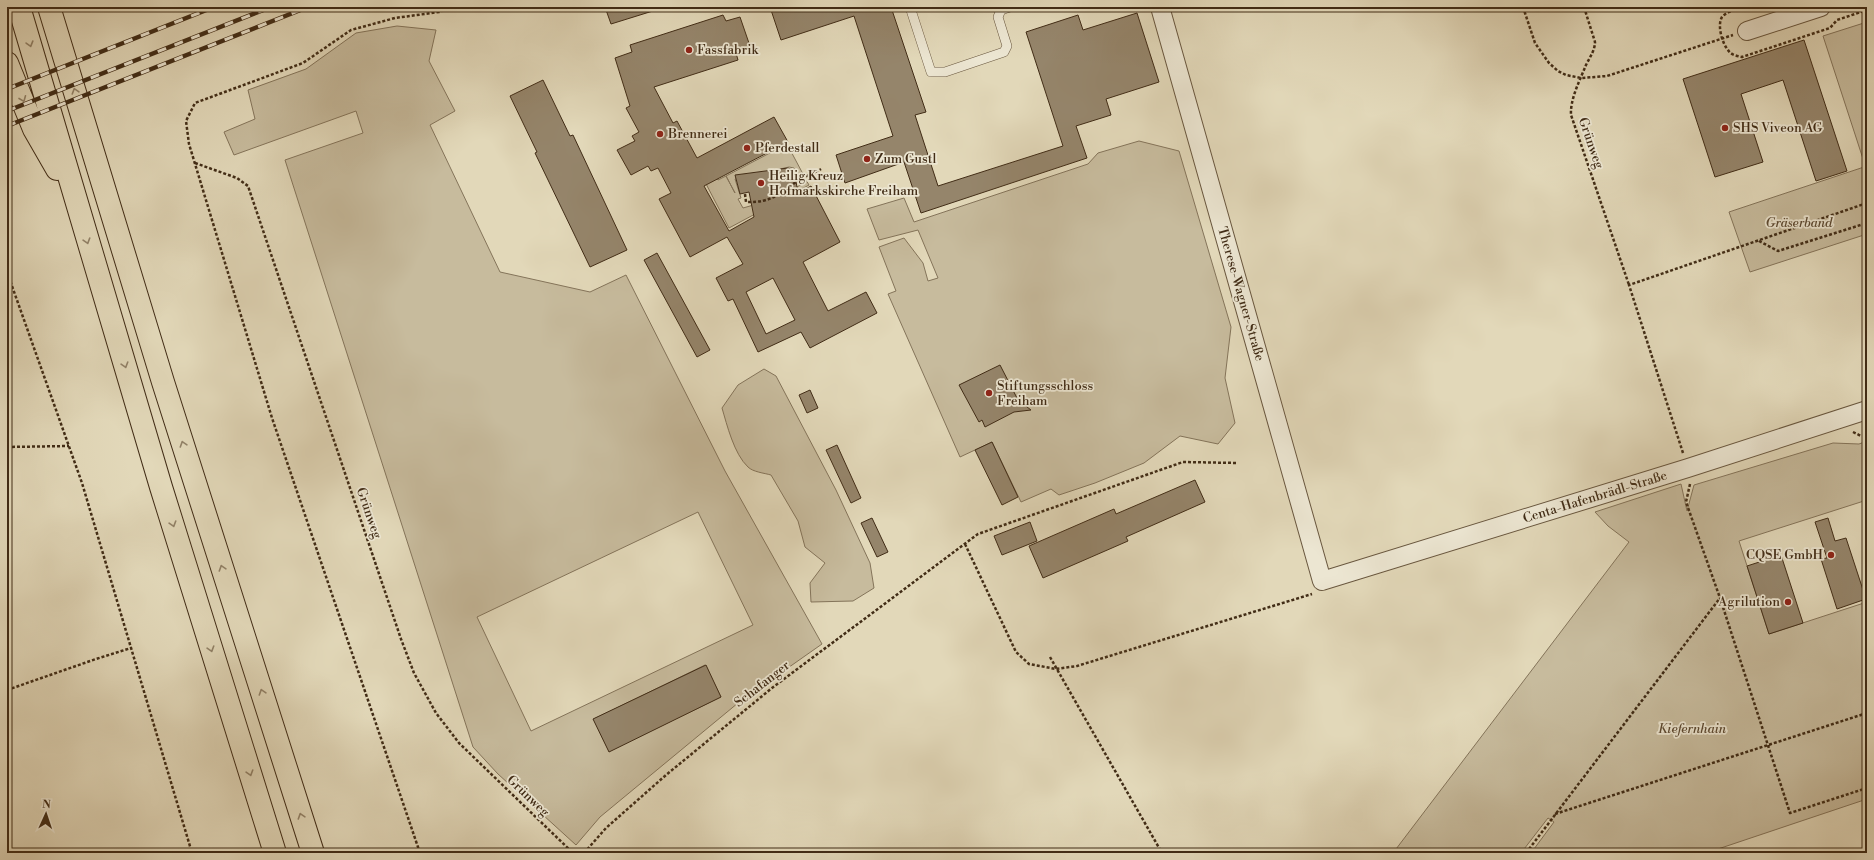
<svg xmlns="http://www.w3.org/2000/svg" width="1874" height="860" font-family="'Libre Bodoni',serif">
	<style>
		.green { fill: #c7bb9d; stroke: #84745a; fill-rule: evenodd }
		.building { fill: #95856b; stroke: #412c16; fill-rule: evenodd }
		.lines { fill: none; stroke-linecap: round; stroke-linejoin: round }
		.lane-casing { stroke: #69573f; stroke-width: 10 }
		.street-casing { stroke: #69573f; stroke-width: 20 }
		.highway-casing { stroke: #412c16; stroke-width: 24 }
		.path { stroke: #412c16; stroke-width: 2.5; stroke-dasharray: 3 2; stroke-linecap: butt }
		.lane { stroke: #ece6d2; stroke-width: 9 }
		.street { stroke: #ece6d2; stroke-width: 18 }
		.highway { stroke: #e2d8b9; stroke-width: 22 }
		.rail-casing { stroke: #412c16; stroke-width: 4.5 }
		.rail { stroke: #ece6d2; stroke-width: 3; stroke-dasharray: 9; stroke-linecap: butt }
		.oneway { stroke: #928268 }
		.poi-dot { fill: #8f2418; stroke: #ece6d2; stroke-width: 1.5 }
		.labels { text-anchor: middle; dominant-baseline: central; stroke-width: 3.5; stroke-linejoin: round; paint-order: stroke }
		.poi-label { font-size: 13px; fill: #412c16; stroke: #ece6d2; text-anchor: start }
		.street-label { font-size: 13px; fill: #412c16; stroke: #ece6d2 }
		.park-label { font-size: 13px; font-style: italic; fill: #5c4931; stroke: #ece6d2 }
	</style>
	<rect width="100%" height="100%" fill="#e2d8b9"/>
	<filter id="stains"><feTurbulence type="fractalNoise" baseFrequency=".005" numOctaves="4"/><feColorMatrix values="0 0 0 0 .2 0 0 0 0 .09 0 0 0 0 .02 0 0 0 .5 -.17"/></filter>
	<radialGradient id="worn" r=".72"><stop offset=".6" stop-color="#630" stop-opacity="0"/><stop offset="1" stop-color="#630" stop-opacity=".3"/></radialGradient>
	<path class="green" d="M 1867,22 L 1867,165 L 1865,165 L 1823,36 Z
		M 397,26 L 436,30 L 429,61 L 455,111 L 430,125 L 500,272 L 590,292 L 626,275 L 725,471 L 822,644 L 738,703 L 600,817 L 576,845 L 498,774 L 473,747 L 285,160 L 363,133 L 356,111 L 234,155 L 224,132 L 255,119 L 248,90 L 306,69 L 356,33 ZM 698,512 L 753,625 L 531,731 L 477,617 ZM 705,665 L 721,697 L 609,751 L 594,719 Z
		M 1139,141 L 1179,151 L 1231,327 L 1225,378 L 1235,423 L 1218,444 L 1180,436 L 1144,463 L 1095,483 L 1059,495 L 1051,489 L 1021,502 L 992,442 L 960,457 L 888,294 L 896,291 L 879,247 L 904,238 L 923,263 L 928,281 L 938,278 L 918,230 L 879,240 L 867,209 L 904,198 L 914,222 L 1088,164 L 1098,153 Z
		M 787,144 L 803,174 L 795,179 L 796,175 L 794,168 L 789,167 L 735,179 L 741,198 L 738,199 L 743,208 L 757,204 L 763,206 L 804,183 L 806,180 L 809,185 L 729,228 L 704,180 L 714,174 L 718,180 L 726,176 L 735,193 L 726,176 Z
		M 1867,166 L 1867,234 L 1750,272 L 1729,212 Z
		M 764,369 L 776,376 L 836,490 L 870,563 L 874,588 L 853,601 L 811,602 L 810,583 L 825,563 L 805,547 L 798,521 L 771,475 C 764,473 753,472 748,467 C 734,454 727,425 722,408 L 738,385 Z
		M 1867,441 L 1867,500 L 1739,541 L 1769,634 L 1867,602 L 1867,799 L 1706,853 L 1531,853 L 1554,822 L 1548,818 L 1521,853 L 1393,853 L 1629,542 L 1608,526 L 1595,512 L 1681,484 L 1687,511 L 1694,485 L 1833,443 L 1859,444 Z"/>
	<path class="building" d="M 605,7 L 655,7 L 656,10 L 611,24 Z
		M 770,7 L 891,7 L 926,112 L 915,115 L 938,186 L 1063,146 L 1026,32 L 1078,15 L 1083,30 L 1137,13 L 1159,82 L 1106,99 L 1111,115 L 1076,126 L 1087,158 L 921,213 L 904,162 L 845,183 L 836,155 L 893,136 L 854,16 L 781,40 Z
		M 723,15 L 726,21 L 740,17 L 751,49 L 736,53 L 738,60 L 654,87 L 673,123 L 677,121 L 697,158 L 774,117 L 788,142 L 704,186 L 729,231 L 754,217 L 749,192 L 740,194 L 735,175 L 788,168 L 794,170 L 798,193 L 811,186 L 840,242 L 803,262 L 828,311 L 866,292 L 877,313 L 810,348 L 801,332 L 758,352 L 733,299 L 728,301 L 716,278 L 743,264 L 727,237 L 690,257 L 659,199 L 671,193 L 658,168 L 651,171 L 648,166 L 631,175 L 617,150 L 635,141 L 632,136 L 639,132 L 626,108 L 630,106 L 615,58 L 632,52 L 630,45 ZM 773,278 L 795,320 L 766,334 L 746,292 Z
		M 1804,40 L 1847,171 L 1816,181 L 1783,80 L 1741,94 L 1763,162 L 1715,177 L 1683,79 Z
		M 543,80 L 570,136 L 573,135 L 627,250 L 590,267 L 535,153 L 537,152 L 510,96 Z
		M 657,253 L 710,350 L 697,357 L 644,260 Z
		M 1000,365 L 1018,400 L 1031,410 L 1014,412 L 985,427 L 982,420 L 979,422 L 959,385 Z
		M 810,390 L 818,408 L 807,413 L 799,395 Z
		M 992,442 L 1018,497 L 1002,505 L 975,450 Z
		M 837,445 L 861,498 L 851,503 L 826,450 Z
		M 1195,480 L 1205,502 L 1126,537 L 1128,541 L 1043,578 L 1029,546 L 1114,509 L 1116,514 Z
		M 872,518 L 888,552 L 877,557 L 861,523 Z
		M 1828,518 L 1835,541 L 1846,538 L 1866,599 L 1837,609 L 1821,559 L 1827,558 L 1815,522 Z
		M 1030,522 L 1037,541 L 1002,555 L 994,536 Z
		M 1781,555 L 1803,623 L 1769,634 L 1747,566 Z
		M 706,665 L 721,697 L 609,752 L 593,719 Z"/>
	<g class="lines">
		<defs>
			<path id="lane" d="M 910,7 L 931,72 L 945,72 L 1004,52 L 1007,46 L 998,17 L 1001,10 L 1010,7"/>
			<path id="street" d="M 1160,7 L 1322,581 L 1688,468 L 1867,410
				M 1747,31 L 1821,7"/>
			<path id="highway" d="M 19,7 L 161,487 L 275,853
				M 49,7 L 163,382 L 313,853
				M 7,63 L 34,129 L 57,169"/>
		</defs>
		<use href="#lane" class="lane-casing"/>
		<use href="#street" class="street-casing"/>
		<use href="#highway" class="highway-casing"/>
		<path class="path" d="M 1523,7 L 1535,43 L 1549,63 L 1558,71 L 1566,75 L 1581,78 L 1607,76 L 1733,35
			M 1584,7 L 1595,42 C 1595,50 1590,57 1586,65 C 1580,80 1570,99 1571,115 L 1629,285
			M 1745,7 C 1739,9 1727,11 1722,17 C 1717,25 1722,43 1728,50 C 1731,55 1737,56 1742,57 L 1830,28 L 1837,20 L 1867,10
			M 195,163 L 237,178 L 248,186 L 401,639 L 414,673 L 436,713 L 459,743 L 573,853
			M 745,194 L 746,202 C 773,203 779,193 799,180 C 806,176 814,173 821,169
			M 1759,241 L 1778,251 L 1867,223
			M 7,272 L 82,483 L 192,853
			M 1853,432 L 1861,436 L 1867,436
			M 7,447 L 69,446
			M 1683,453 L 1629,285 L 1867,203
			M 1690,484 L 1686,502 L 1720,598 L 1790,813 L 1867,788
			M 965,544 L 1016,652 L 1029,664 L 1056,669 L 1077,666 L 1312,594
			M 1050,657 L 1162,853
			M 7,690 L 96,659 L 131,648
			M 1555,814 L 1867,713
			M 420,853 L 272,418 L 189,144 L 186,121 L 195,103 L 303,63 L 351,30 L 395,18 L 439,12 L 452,7
			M 584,853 L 606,828 L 666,775 L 772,688 L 978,534 L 1183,462 L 1238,463
			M 1526,853 L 1720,598"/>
		<use href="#lane" class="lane"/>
		<use href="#street" class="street"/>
		<use href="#highway" class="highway"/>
		<defs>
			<path id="rail" d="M 7,89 L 214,7
				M 7,111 L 271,7
				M 7,126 L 308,7"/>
		</defs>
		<use href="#rail" class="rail-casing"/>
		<use href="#rail" class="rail"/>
	</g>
	<defs><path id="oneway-chevron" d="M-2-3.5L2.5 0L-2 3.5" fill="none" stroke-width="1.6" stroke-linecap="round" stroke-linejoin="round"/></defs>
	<g class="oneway">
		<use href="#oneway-chevron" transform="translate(30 44) rotate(74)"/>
		<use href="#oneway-chevron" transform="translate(75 91) rotate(-107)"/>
		<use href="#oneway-chevron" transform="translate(23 99) rotate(68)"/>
		<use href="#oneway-chevron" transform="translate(87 241) rotate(73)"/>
		<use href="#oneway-chevron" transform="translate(125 365) rotate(73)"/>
		<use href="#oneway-chevron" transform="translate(183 444) rotate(-108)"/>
		<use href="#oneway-chevron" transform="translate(173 524) rotate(73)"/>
		<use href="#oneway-chevron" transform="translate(222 568) rotate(-108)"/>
		<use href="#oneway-chevron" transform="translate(211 649) rotate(73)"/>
		<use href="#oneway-chevron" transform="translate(262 692) rotate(-108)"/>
		<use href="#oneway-chevron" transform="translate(250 773) rotate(73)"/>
		<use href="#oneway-chevron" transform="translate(301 816) rotate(-108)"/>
	</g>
	<g class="poi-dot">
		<circle cx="689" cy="50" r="4"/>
		<circle cx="1725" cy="128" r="4"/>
		<circle cx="660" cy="134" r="4"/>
		<circle cx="747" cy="148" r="4"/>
		<circle cx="867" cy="159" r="4"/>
		<circle cx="761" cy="183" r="4"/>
		<circle cx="989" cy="393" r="4"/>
		<circle cx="1831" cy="555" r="4"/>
		<circle cx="1788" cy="602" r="4"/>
	</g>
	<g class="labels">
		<g class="poi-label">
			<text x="697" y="50">Fassfabrik</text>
			<text x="1733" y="128">SHS Viveon AG</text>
			<text x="668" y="134">Brennerei</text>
			<text x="755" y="148">Pferdestall</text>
			<text x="875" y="159">Zum Gustl</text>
			<text x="769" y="176">Heilig Kreuz<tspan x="769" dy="15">Hofmarkskirche Freiham</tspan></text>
			<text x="997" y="386">Stiftungsschloss<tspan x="997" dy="15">Freiham</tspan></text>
			<text x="1823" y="555" text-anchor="end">CQSE GmbH</text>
			<text x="1780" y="602" text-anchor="end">Agrilution</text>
		</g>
		<g class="street-label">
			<text transform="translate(1591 143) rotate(71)">Grünweg</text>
			<text transform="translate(1241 294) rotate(74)">Therese-Wagner-Straße</text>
			<text transform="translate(1595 497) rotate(-17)">Centa-Hafenbrädl-Straße</text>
			<text transform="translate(369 513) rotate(71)">Grünweg</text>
			<text transform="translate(762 684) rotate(-38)">Schafanger</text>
			<text transform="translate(528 796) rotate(44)">Grünweg</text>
		</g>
		<g class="park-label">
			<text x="1799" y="223">Gräserband</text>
			<text x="1692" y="729">Kiefernhain</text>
		</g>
	</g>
	<rect width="1874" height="860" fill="none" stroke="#e2d8b9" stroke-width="24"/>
	<rect x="8" y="8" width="1858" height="844" fill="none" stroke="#412c16" stroke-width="2"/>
	<rect x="12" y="12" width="1850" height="836" fill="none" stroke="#412c16"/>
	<g transform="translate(46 814) rotate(3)" stroke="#ece6d2" stroke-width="3" paint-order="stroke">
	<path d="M0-3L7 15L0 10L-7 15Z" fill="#412c16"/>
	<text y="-6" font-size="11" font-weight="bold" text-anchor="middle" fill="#412c16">N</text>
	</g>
	<rect width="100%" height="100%" filter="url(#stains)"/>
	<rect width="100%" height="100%" fill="url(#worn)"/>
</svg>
